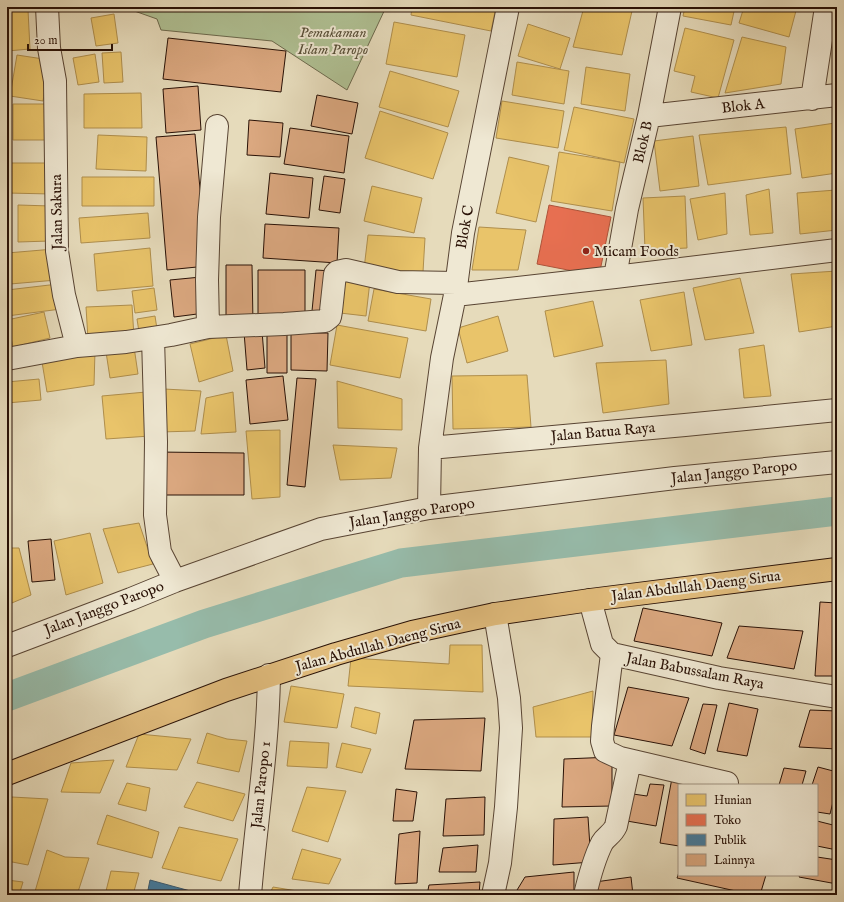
<svg xmlns="http://www.w3.org/2000/svg" width="844" height="902" font-family="'IM FELL English',serif">
	<style>
		.green { fill: #b0c194; stroke: #6c694d }
		.homes { fill: #e9c46a; stroke: #af8e4c }
		.shops { fill: #e76f51; stroke: #ae533a }
		.public { fill: #457b9d; stroke: #3d5b70 }
		.lines { fill: none; stroke-linecap: round; stroke-linejoin: round }
		.canal { stroke: #97bcab; stroke-width: 29 }
		.building { fill: #dba880; stroke: #291106 }
		.minor-casing { stroke: #584433; stroke-width: 24 }
		.major-casing { stroke: #291106; stroke-width: 24 }
		.minor { stroke: #efe8d3; stroke-width: 22 }
		.major { stroke: #e3be7e; stroke-width: 22 }
		.poi-dot { fill: #8f2418; stroke: #efe8d3; stroke-width: 1.5 }
		.labels { text-anchor: middle; dominant-baseline: central; stroke-width: 4; stroke-linejoin: round; paint-order: stroke }
		.park-label { font-size: 15px; font-style: italic; fill: #584f38; stroke: #efe8d3 }
		.street-label { font-size: 15px; fill: #291106; stroke: #efe8d3 }
		.poi-label { font-size: 15px; fill: #291106; stroke: #efe8d3; text-anchor: start }
	</style>
	<rect width="100%" height="100%" fill="#e6dbbb"/>
	<filter id="stains"><feTurbulence type="fractalNoise" baseFrequency=".005" numOctaves="4"/><feColorMatrix values="0 0 0 0 .2 0 0 0 0 .09 0 0 0 0 .02 0 0 0 .5 -.17"/></filter>
	<radialGradient id="worn" r=".72"><stop offset=".6" stop-color="#630" stop-opacity="0"/><stop offset="1" stop-color="#630" stop-opacity=".3"/></radialGradient>
	<path class="green" d="M 125,7 L 386,7 L 347,90 L 272,41 L 161,30 L 157,19 L 126,8 Z"/>
	<path class="homes" d="M 412,7 L 496,7 L 491,31 L 411,15 Z
		M 548,7 L 571,7 L 570,11 Z
		M 584,7 L 615,7 L 632,11 L 622,55 L 573,47 Z
		M 685,7 L 735,7 L 731,25 L 683,16 Z
		M 744,7 L 797,7 L 789,37 L 739,23 Z
		M 28,10 L 30,49 L 7,51 L 7,12 Z
		M 114,14 L 118,43 L 96,46 L 91,18 Z
		M 394,22 L 465,35 L 457,77 L 386,64 Z
		M 528,24 L 570,38 L 560,69 L 518,56 Z
		M 685,28 L 734,40 L 718,98 L 691,92 L 695,76 L 674,71 Z
		M 742,37 L 786,47 L 781,84 L 725,93 Z
		M 121,52 L 123,82 L 104,83 L 102,53 Z
		M 95,54 L 99,82 L 78,85 L 73,58 Z
		M 17,55 L 50,60 L 43,101 L 10,96 Z
		M 517,62 L 569,71 L 564,104 L 512,95 Z
		M 586,67 L 630,74 L 625,111 L 581,104 Z
		M 390,71 L 459,91 L 448,127 L 379,107 Z
		M 141,93 L 142,128 L 84,128 L 84,94 Z
		M 502,101 L 564,111 L 558,148 L 496,138 Z
		M 13,104 L 50,104 L 49,140 L 13,140 Z
		M 574,107 L 634,119 L 624,163 L 564,150 Z
		M 380,111 L 448,133 L 433,179 L 365,158 Z
		M 835,123 L 837,129 L 837,173 L 802,178 L 795,129 Z
		M 786,127 L 791,174 L 708,185 L 699,135 Z
		M 98,135 L 147,137 L 146,171 L 96,169 Z
		M 693,136 L 699,186 L 660,191 L 654,141 Z
		M 559,152 L 620,162 L 612,211 L 551,201 Z
		M 509,157 L 549,166 L 536,222 L 496,213 Z
		M 7,163 L 51,163 L 51,194 L 7,193 Z
		M 82,177 L 154,177 L 154,206 L 82,206 Z
		M 372,186 L 422,198 L 414,233 L 364,221 Z
		M 769,189 L 773,233 L 750,235 L 746,195 Z
		M 836,190 L 837,230 L 800,234 L 797,193 Z
		M 725,193 L 727,234 L 698,240 L 690,199 Z
		M 685,196 L 687,248 L 645,250 L 643,198 Z
		M 18,205 L 51,206 L 50,241 L 18,242 Z
		M 148,213 L 150,238 L 81,243 L 79,218 Z
		M 7,217 L 11,217 L 11,239 L 7,239 Z
		M 479,227 L 526,230 L 518,270 L 472,270 Z
		M 368,235 L 425,238 L 423,272 L 364,269 Z
		M 150,248 L 153,286 L 97,291 L 94,254 Z
		M 54,249 L 57,280 L 10,284 L 7,253 Z
		M 837,271 L 837,326 L 799,332 L 791,274 Z
		M 344,277 L 370,281 L 366,316 L 340,313 Z
		M 740,278 L 754,333 L 705,340 L 693,288 Z
		M 58,284 L 61,309 L 7,316 L 7,290 Z
		M 154,288 L 157,310 L 135,313 L 132,291 Z
		M 374,289 L 431,299 L 426,331 L 368,321 Z
		M 684,292 L 692,345 L 651,351 L 640,300 Z
		M 593,301 L 603,346 L 554,357 L 545,311 Z
		M 132,305 L 134,337 L 88,339 L 86,307 Z
		M 44,312 L 50,338 L 13,347 L 7,320 Z
		M 155,316 L 157,329 L 139,332 L 137,319 Z
		M 498,316 L 508,351 L 467,363 L 458,328 Z
		M 337,325 L 408,338 L 400,378 L 330,365 Z
		M 226,335 L 233,371 L 199,382 L 190,344 Z
		M 764,345 L 771,396 L 744,398 L 739,349 Z
		M 134,347 L 138,374 L 110,378 L 106,352 Z
		M 95,351 L 94,385 L 47,392 L 42,362 Z
		M 666,360 L 669,404 L 603,413 L 596,363 Z
		M 527,375 L 531,427 L 453,429 L 452,376 Z
		M 39,379 L 41,400 L 7,403 L 7,382 Z
		M 337,381 L 402,399 L 402,430 L 338,428 Z
		M 164,389 L 201,391 L 195,431 L 160,432 Z
		M 146,392 L 150,436 L 106,439 L 102,396 Z
		M 233,392 L 236,432 L 201,434 L 206,398 Z
		M 280,430 L 280,497 L 252,499 L 246,431 Z
		M 333,445 L 397,448 L 391,478 L 340,480 Z
		M 139,523 L 153,564 L 118,573 L 103,529 Z
		M 90,533 L 103,583 L 66,595 L 54,541 Z
		M 7,548 L 19,548 L 31,595 L 7,605 Z
		M 450,645 L 482,645 L 483,692 L 348,686 L 351,658 L 449,664 Z
		M 291,686 L 344,694 L 337,728 L 284,722 Z
		M 593,691 L 592,737 L 536,737 L 533,707 Z
		M 355,707 L 380,713 L 376,734 L 351,727 Z
		M 207,733 L 227,739 L 247,741 L 239,772 L 197,763 Z
		M 139,734 L 191,739 L 177,770 L 126,767 Z
		M 290,741 L 329,743 L 327,768 L 287,766 Z
		M 342,743 L 371,749 L 362,773 L 336,767 Z
		M 114,760 L 100,793 L 61,792 L 71,763 Z
		M 197,782 L 245,794 L 233,821 L 184,807 Z
		M 127,783 L 150,788 L 146,811 L 118,804 Z
		M 307,787 L 346,791 L 328,842 L 292,831 Z
		M 12,797 L 48,799 L 28,865 L 7,861 L 7,812 Z
		M 107,815 L 159,832 L 152,858 L 97,844 Z
		M 179,827 L 238,839 L 221,881 L 162,868 Z
		M 302,849 L 341,859 L 329,884 L 292,879 Z
		M 47,850 L 65,857 L 89,858 L 77,895 L 34,895 Z
		M 111,871 L 139,873 L 133,895 L 105,895 Z
		M 7,880 L 23,882 L 19,895 L 7,895 Z
		M 273,887 L 309,893 L 308,895 L 269,895 Z"/>
	<path class="shops" d="M 549,205 L 611,217 L 599,276 L 537,264 Z"/>
	<path class="public" d="M 150,880 L 205,895 L 147,895 Z"/>
	<g class="lines">
		<path class="canal" d="M 7,697 L 204,624 L 401,563 L 837,511"/>
	</g>
	<path class="building" d="M 168,38 L 286,51 L 281,92 L 163,79 Z
		M 198,86 L 201,130 L 166,133 L 163,89 Z
		M 317,95 L 358,103 L 352,134 L 311,126 Z
		M 249,120 L 283,123 L 280,157 L 247,155 Z
		M 290,128 L 349,136 L 344,173 L 284,164 Z
		M 195,134 L 207,266 L 167,270 L 156,137 Z
		M 270,173 L 313,178 L 309,218 L 266,214 Z
		M 324,176 L 345,179 L 340,213 L 319,210 Z
		M 265,224 L 339,228 L 337,263 L 263,258 Z
		M 226,265 L 252,265 L 253,324 L 226,324 Z
		M 258,270 L 305,270 L 305,317 L 258,318 Z
		M 316,270 L 332,271 L 329,312 L 312,311 Z
		M 201,277 L 205,313 L 174,317 L 170,280 Z
		M 267,328 L 287,328 L 287,373 L 267,373 Z
		M 262,331 L 265,368 L 247,370 L 244,332 Z
		M 291,333 L 328,333 L 327,371 L 291,370 Z
		M 283,376 L 288,420 L 250,424 L 246,380 Z
		M 297,378 L 316,379 L 305,487 L 287,485 Z
		M 157,452 L 244,453 L 244,495 L 157,495 Z
		M 51,539 L 55,580 L 32,582 L 28,541 Z
		M 820,602 L 837,603 L 837,676 L 815,676 Z
		M 643,608 L 722,623 L 712,656 L 634,641 Z
		M 739,626 L 803,631 L 794,669 L 727,658 Z
		M 628,687 L 689,698 L 672,746 L 614,735 Z
		M 729,703 L 758,709 L 747,756 L 717,751 Z
		M 703,704 L 717,705 L 705,754 L 690,749 Z
		M 810,710 L 837,711 L 837,749 L 799,747 Z
		M 485,718 L 481,771 L 405,769 L 414,720 Z
		M 612,757 L 612,806 L 562,807 L 564,759 Z
		M 818,767 L 837,772 L 837,786 L 830,814 L 817,812 L 817,785 L 812,785 Z
		M 784,768 L 806,771 L 802,785 L 779,785 Z
		M 672,778 L 702,785 L 679,785 L 679,846 L 660,843 Z
		M 650,784 L 664,785 L 656,826 L 621,820 L 626,793 L 647,796 Z
		M 396,789 L 417,792 L 413,821 L 393,821 Z
		M 485,797 L 484,835 L 443,836 L 446,799 Z
		M 588,817 L 591,862 L 553,865 L 554,819 Z
		M 817,821 L 837,826 L 837,850 L 817,846 Z
		M 420,831 L 417,883 L 395,884 L 399,834 Z
		M 478,845 L 476,872 L 439,872 L 443,848 Z
		M 817,857 L 837,860 L 837,884 L 799,877 L 800,875 L 817,875 Z
		M 574,872 L 574,895 L 514,895 L 525,877 Z
		M 679,872 L 679,875 L 766,875 L 760,895 L 754,895 L 677,878 Z
		M 631,877 L 633,895 L 597,895 L 595,882 Z
		M 480,882 L 479,895 L 427,895 L 429,885 Z"/>
	<g class="lines">
		<defs>
			<path id="minor" d="M 47,7 L 49,48 L 55,81 L 57,251 L 64,295 L 77,346
				M 812,99 L 826,7
				M 649,116 L 837,95
				M 615,277 L 627,209 L 649,116 L 670,7
				M 455,295 L 615,277 L 837,250
				M 208,327 L 207,280 L 209,217 L 217,126
				M 153,338 L 156,442 L 155,515 L 160,552 L 175,581
				M 7,359 L 77,346 L 126,342 L 171,335 L 208,327 L 284,324 L 325,321 L 330,317 L 331,311 L 335,274 L 337,272 L 346,270 L 398,282 L 456,283
				M 430,448 L 442,358 L 455,295 L 463,233 L 508,7
				M 429,508 L 430,448 L 685,425 L 837,410
				M 590,600 L 602,644 L 612,654 L 719,678 L 837,697
				M 7,646 L 131,599 L 175,581 L 321,529 L 429,508 L 675,478 L 837,462
				M 612,654 L 603,726 L 602,741 L 605,751 L 620,758 L 727,783
				M 250,895 C 256,822 268,749 269,675
				M 493,895 L 500,863 L 506,807 L 511,728 L 509,698 L 495,614
				M 585,895 C 589,878 594,859 602,843 C 606,836 612,835 616,826 L 630,761"/>
			<path id="major" d="M 7,774 L 226,690 L 336,654 L 412,632 L 495,614 L 590,600 L 837,569"/>
		</defs>
		<use href="#minor" class="minor-casing"/>
		<use href="#major" class="major-casing"/>
		<use href="#minor" class="minor"/>
		<use href="#major" class="major"/>
	</g>
	<circle class="poi-dot" cx="586" cy="251" r="4"/>
	<g class="labels">
		<g class="park-label">
			<text x="333" y="32">Pemakaman<tspan x="333" dy="17">Islam Paropo</tspan></text>
		</g>
		<g class="street-label">
			<text transform="translate(743 106) rotate(-6)">Blok A</text>
			<text transform="translate(643 142) rotate(-77)">Blok B</text>
			<text transform="translate(57 212) rotate(-91)">Jalan Sakura</text>
			<text transform="translate(465 227) rotate(-80)">Blok C</text>
			<text transform="translate(603 432) rotate(-5)">Jalan Batua Raya</text>
			<text transform="translate(734 472) rotate(-6)">Jalan Janggo Paropo</text>
			<text transform="translate(412 513) rotate(-9)">Jalan Janggo Paropo</text>
			<text transform="translate(696 586) rotate(-7)">Jalan Abdullah Daeng Sirua</text>
			<text transform="translate(104 608) rotate(-21)">Jalan Janggo Paropo</text>
			<text transform="translate(378 645) rotate(-15)">Jalan Abdullah Daeng Sirua</text>
			<text transform="translate(695 671) rotate(11)">Jalan Babussalam Raya</text>
			<text transform="translate(261 785) rotate(-84)">Jalan Paropo 1</text>
		</g>
		<g class="poi-label">
			<text x="594" y="251">Micam Foods</text>
		</g>
	</g>
	<rect width="844" height="902" fill="none" stroke="#e6dbbb" stroke-width="24"/>
	<rect x="8" y="8" width="828" height="886" fill="none" stroke="#291106" stroke-width="2"/>
	<rect x="12" y="12" width="820" height="878" fill="none" stroke="#291106"/>
	<rect x="678" y="784" width="140" height="92" fill="#efe8d3" stroke="#a09281"/>
	<rect x="686" y="794" width="20" height="12" fill="#e9c46a" stroke="#a09281"/>
	<text x="714" y="804" font-size="12" fill="#291106">Hunian</text>
	<rect x="686" y="814" width="20" height="12" fill="#e76f51" stroke="#a09281"/>
	<text x="714" y="824" font-size="12" fill="#291106">Toko</text>
	<rect x="686" y="834" width="20" height="12" fill="#457b9d" stroke="#a09281"/>
	<text x="714" y="844" font-size="12" fill="#291106">Publik</text>
	<rect x="686" y="854" width="20" height="12" fill="#dba880" stroke="#a09281"/>
	<text x="714" y="864" font-size="12" fill="#291106">Lainnya</text>
	<path d="M28 44v6h84v-6" fill="none" stroke="#291106" stroke-width="2"/>
	<text x="34" y="44" font-size="12" fill="#291106" stroke="#efe8d3" stroke-width="3" paint-order="stroke">20 m</text>
	<rect width="100%" height="100%" filter="url(#stains)"/>
	<rect width="100%" height="100%" fill="url(#worn)"/>
</svg>
